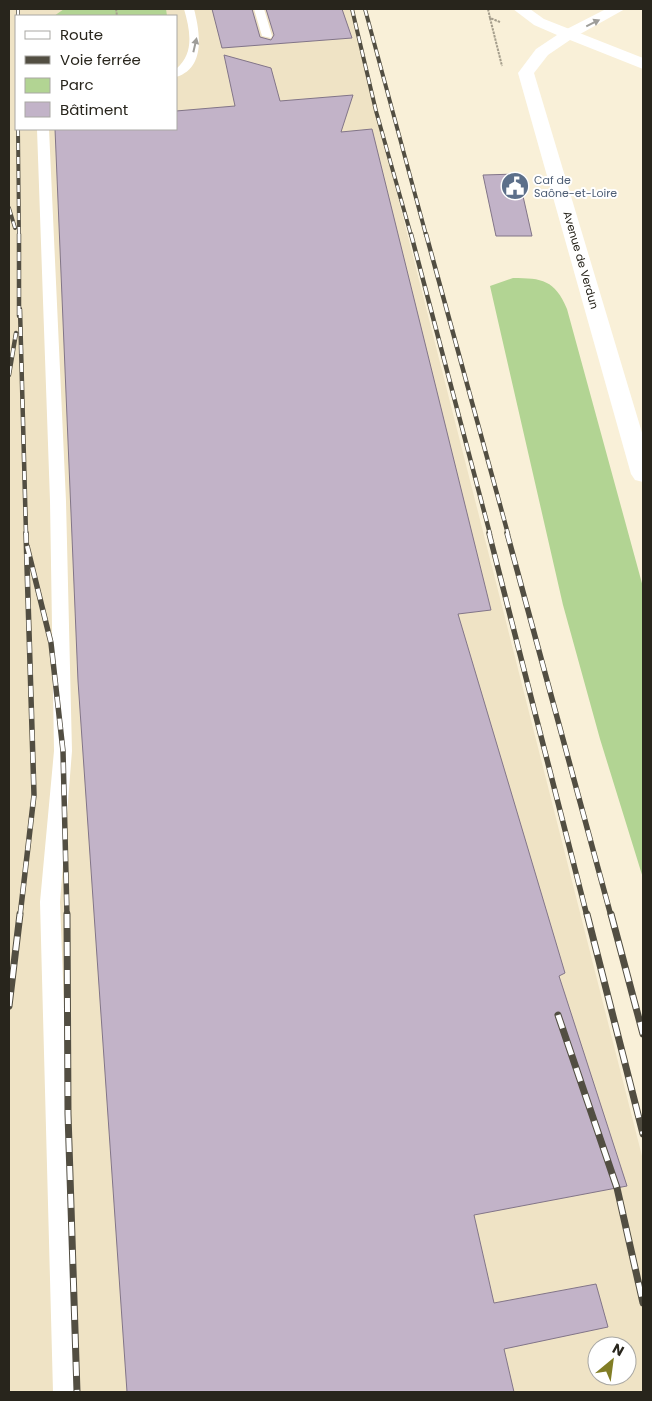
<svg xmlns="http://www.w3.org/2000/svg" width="652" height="1401" font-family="Poppins,sans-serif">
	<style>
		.built { fill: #efe3c5; fill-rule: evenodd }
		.green { fill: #b2d493 }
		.building { fill: #c2b3c8; stroke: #827588 }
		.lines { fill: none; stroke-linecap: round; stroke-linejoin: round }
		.path { stroke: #a59e8c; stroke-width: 2; stroke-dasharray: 2.5 1; stroke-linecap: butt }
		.service { fill: #fff; fill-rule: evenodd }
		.minor { fill: #fff; fill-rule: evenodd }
		.secondary { fill: #fff; fill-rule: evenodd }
		.rail-far3-casing { stroke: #524e42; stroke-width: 4 }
		.rail-far2-casing { stroke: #524e42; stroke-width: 4.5 }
		.rail-far1-casing { stroke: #524e42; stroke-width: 5.5 }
		.rail-casing { stroke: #524e42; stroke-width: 7 }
		.rail-far3 { stroke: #fff; stroke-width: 2.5; stroke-dasharray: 7; stroke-linecap: butt }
		.rail-far2 { stroke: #fff; stroke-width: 3; stroke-dasharray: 9; stroke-linecap: butt }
		.rail-far1 { stroke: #fff; stroke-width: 4; stroke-dasharray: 11; stroke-linecap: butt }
		.rail { stroke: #fff; stroke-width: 5; stroke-dasharray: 14; stroke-linecap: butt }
		.oneway { fill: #9e9d99 }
		.labels { text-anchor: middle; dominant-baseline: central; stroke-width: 4; stroke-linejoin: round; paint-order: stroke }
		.far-service-label { font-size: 11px; fill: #4e5e75; stroke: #fff; text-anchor: start }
		.far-street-label { font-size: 11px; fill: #28251c; stroke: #fff }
	</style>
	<rect width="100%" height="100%" fill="#f9f0d8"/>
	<path class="built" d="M 9,9 L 350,9 L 643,1160 L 643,1392 L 9,1392 ZM 16,16 L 176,16 L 176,129 L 16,129 ZM 597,1346 L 627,1346 L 627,1376 L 597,1376 Z"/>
	<path class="green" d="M 64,9 L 166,9 L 167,16 L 54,16 Z
		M 513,278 C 542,278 555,280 567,309 L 643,587 L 643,878 L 600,739 L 563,605 L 490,286 Z"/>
	<path class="building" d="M 212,9 L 252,9 L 260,37 L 271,40 L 274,35 L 266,9 L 342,9 L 352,38 L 222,48 Z
		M 224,55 L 271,68 L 280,101 L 353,95 L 341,132 L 372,129 L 491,610 L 458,614 L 565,973 L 559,976 L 627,1186 L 474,1215 L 494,1303 L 596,1284 L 608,1327 L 504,1349 L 514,1392 L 127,1392 L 78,681 L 55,129 L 176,129 L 176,111 L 235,106 Z
		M 518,174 L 532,236 L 496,236 L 483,175 Z"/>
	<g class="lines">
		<path class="path" d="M 116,9 L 117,16
			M 488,9 L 490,18 L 500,22
			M 490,18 L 502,66"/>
		<path class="service" d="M 184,9 L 194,9 C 200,32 206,68 176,77 L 176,69 C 195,53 190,30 184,9 Z
			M 254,9 L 264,9 L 272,36 L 271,38 L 262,36 Z
			M 37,129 L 49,129 L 66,501 L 72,751 L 60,902 L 79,1392 L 53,1392 L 40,902 L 54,751 L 50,501 Z"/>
		<path class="minor" d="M 606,9 L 625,9 L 573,38 L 567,40 L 559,35 L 561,32 Z"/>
		<path class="secondary" d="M 513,9 L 530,9 L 544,19 L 643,58 L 643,69 L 570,40 L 548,55 L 534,73 L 643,436 L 643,482 L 635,480 L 631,474 L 518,73 L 536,49 L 557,35 L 534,25 Z"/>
		<defs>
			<path id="rail-far3" d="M 18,9 L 18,16
				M 352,9 L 376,111 L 411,235
				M 365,9 L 426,235
				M 18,129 L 19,235
				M 9,208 L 15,228"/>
			<path id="rail-far2" d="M 19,234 L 19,316
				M 411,234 L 490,534
				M 426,234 L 508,534
				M 20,309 L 26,534
				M 9,375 L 16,333"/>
			<path id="rail-far1" d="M 489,533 L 587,916
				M 507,533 L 611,916
				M 27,546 L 51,643 L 63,751 L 67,916
				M 20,916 L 34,795 L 26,533"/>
			<path id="rail" d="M 67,914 L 68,1114 L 77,1392
				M 587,914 L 643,1134
				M 611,914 L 643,1034
				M 9,1006 L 20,914
				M 558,1015 L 617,1188 L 643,1303"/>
		</defs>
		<use href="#rail-far3" class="rail-far3-casing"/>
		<use href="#rail-far2" class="rail-far2-casing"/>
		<use href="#rail-far1" class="rail-far1-casing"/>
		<use href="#rail" class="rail-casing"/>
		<use href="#rail-far3" class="rail-far3"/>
		<use href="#rail-far2" class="rail-far2"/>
		<use href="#rail-far1" class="rail-far1"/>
		<use href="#rail" class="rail"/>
	</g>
	<defs><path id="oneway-solid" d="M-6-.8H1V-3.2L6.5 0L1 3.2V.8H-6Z" transform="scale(1.25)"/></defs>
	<g class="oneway">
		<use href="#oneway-solid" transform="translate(593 23) rotate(-26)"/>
		<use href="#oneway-solid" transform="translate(195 45) rotate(-77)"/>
	</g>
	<defs>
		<symbol id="civic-disc" viewBox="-11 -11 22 22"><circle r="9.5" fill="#5c6f8a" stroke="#fff"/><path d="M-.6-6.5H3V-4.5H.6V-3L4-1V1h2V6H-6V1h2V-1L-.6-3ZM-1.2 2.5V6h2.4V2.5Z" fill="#fff"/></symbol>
	</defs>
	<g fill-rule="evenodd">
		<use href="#civic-disc" x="499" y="170" width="32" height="32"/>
	</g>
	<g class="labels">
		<g class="far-service-label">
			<text x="534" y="180">Caf de<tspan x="534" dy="13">Saône-et-Loire</tspan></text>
		</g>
		<g class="far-street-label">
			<text transform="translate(581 260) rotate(74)">Avenue de Verdun</text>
		</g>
	</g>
	<rect width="652" height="1401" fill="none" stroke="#28251c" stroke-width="20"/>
	<rect x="15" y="15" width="162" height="115" fill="#ffffff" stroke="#a9a8a4"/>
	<rect x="25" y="31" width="25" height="8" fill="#ffffff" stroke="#a9a8a4"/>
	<text x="60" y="40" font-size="15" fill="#28251c">Route</text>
	<rect x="25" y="56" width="25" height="8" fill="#524e42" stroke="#a9a8a4"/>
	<text x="60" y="65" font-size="15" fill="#28251c">Voie ferrée</text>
	<rect x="25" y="78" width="25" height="15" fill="#b2d493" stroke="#a9a8a4"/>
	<text x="60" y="90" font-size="15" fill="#28251c">Parc</text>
	<rect x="25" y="102" width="25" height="15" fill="#c2b3c8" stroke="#a9a8a4"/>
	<text x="60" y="115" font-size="15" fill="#28251c">Bâtiment</text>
	<g transform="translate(612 1361) rotate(29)"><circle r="24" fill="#ffffff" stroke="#a9a8a4"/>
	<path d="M0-4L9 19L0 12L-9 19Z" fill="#817d25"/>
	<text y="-8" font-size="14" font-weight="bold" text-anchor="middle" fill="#28251c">N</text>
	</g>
</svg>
